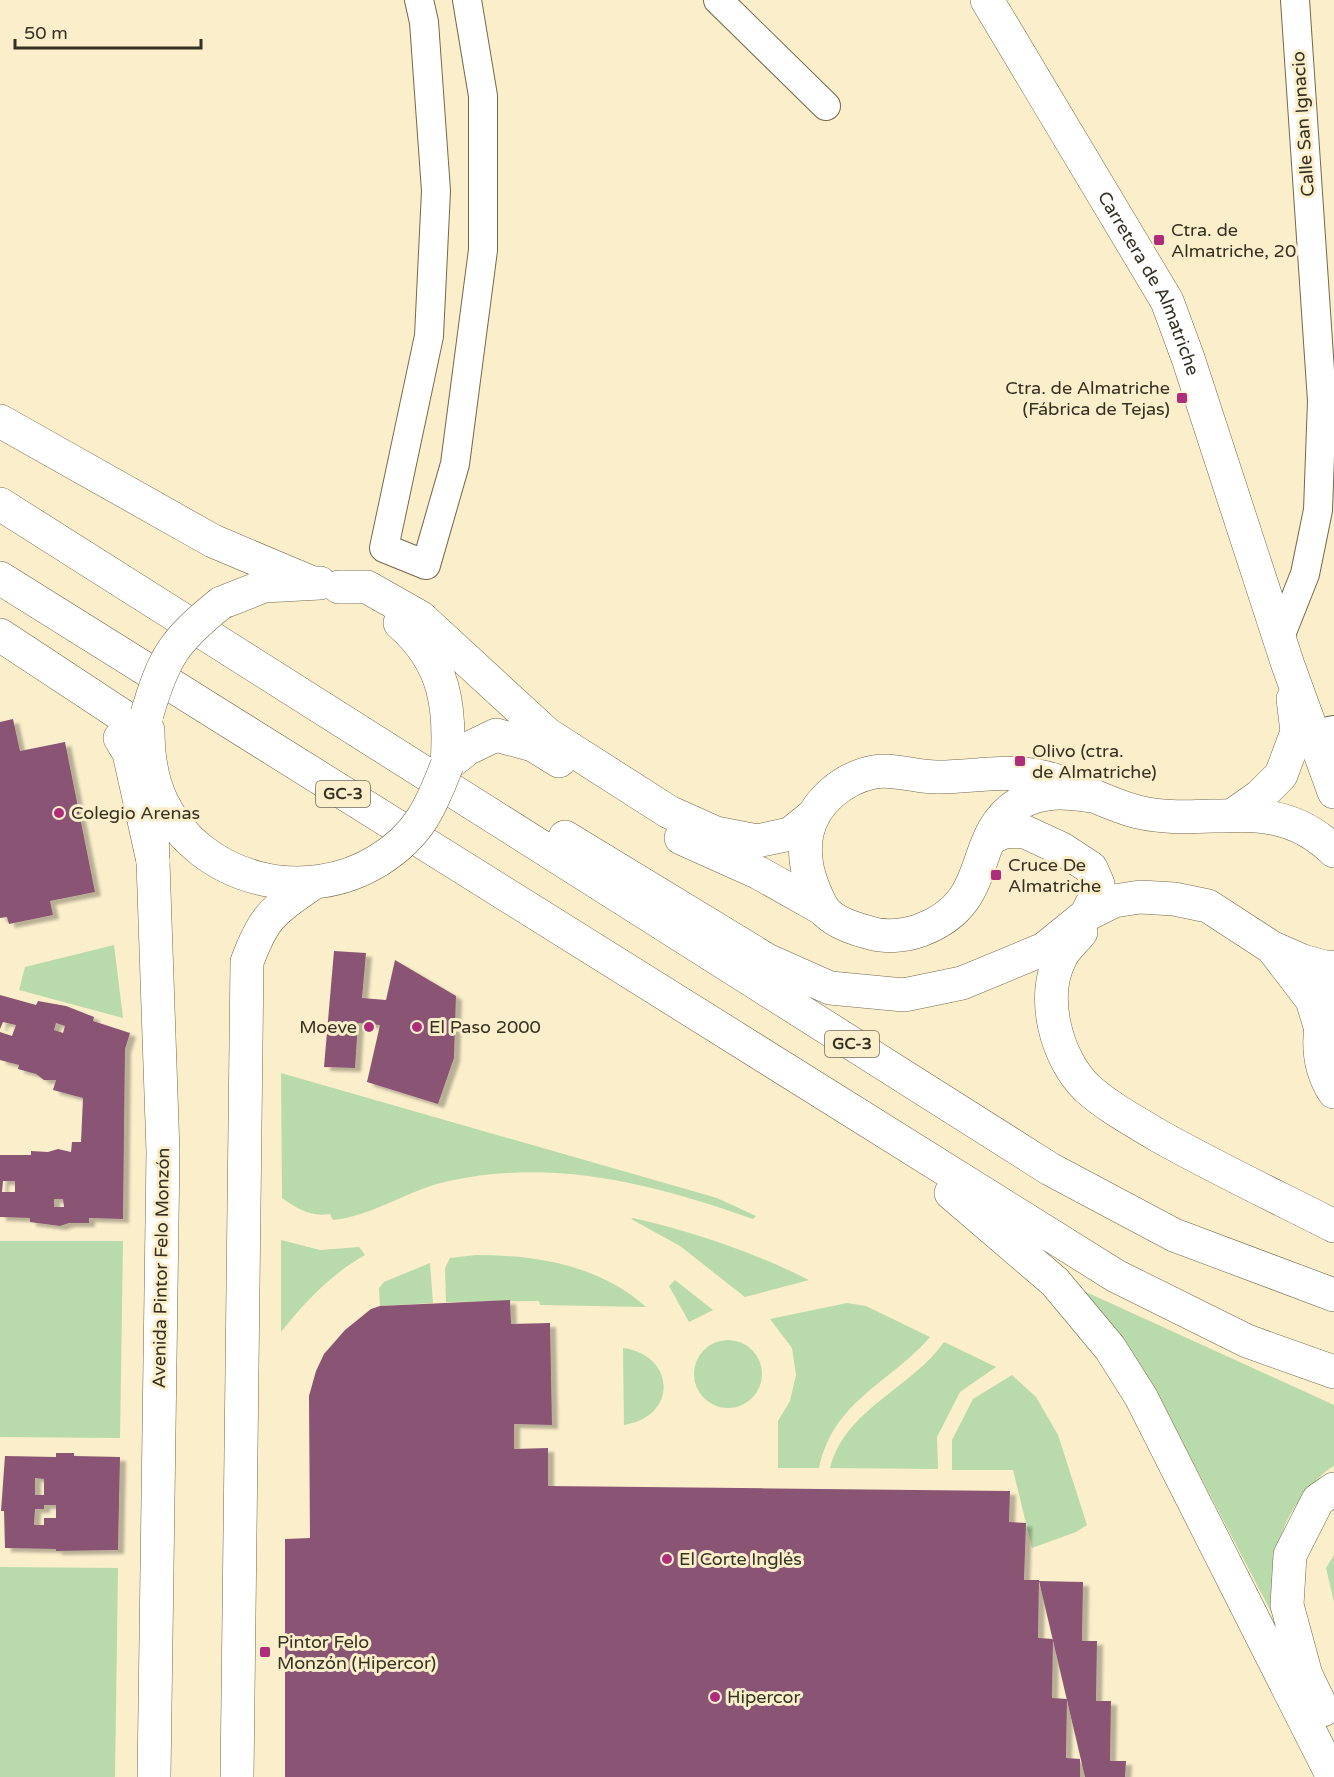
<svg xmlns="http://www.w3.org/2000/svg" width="1334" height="1777" font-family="'Varela Round',sans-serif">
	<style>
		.green { fill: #b9daaa }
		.building { fill: #8a5574; fill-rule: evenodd; filter: url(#shadow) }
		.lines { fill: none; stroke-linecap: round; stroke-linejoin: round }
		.minor-casing { stroke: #746849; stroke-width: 30 }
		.tertiary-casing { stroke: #746849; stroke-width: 34 }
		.secondary-casing { stroke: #746849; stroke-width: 34 }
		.motorway-casing { stroke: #746849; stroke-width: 34 }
		.minor { stroke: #fff; stroke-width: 28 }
		.tertiary { stroke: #fff; stroke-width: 33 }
		.secondary { stroke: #fff; stroke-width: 33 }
		.motorway { stroke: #fff; stroke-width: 33 }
		.tertiary-bridge-casing { stroke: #746849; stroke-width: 34; stroke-linecap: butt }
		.tertiary-bridge { stroke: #fff; stroke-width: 33 }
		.poi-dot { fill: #ad2d7b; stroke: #fbeecb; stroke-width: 2 }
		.labels { text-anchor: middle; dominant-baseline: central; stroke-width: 6; stroke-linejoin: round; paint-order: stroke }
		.shield { fill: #fbeecb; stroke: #706955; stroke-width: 1.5 }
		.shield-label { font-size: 16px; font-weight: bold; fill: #343022 }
		.street-label { font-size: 18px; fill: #343022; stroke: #fbeecb }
		.poi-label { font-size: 18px; fill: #343022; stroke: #fbeecb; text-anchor: start }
	</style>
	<defs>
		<filter id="shadow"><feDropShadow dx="6" dy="4" stdDeviation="1.5" flood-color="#0004"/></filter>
	</defs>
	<rect width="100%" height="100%" fill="#fbeecb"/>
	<path class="green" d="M 114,945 L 123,1018 L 19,990 L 25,967 Z
		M 281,1073 L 717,1198 L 756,1216 L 753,1219 C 653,1184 556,1158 449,1181 C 409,1189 374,1216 333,1220 L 330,1214 C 310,1217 298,1209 282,1198 Z
		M 633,1218 C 694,1232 753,1252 809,1280 L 745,1297 L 680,1246 L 631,1219 Z
		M 281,1240 L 320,1250 L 359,1247 L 365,1255 C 330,1275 306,1301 281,1332 Z
		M 0,1241 L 123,1241 L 120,1438 L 0,1437 Z
		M 476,1255 C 537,1255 599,1265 646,1307 L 540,1305 L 539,1301 L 446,1302 L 445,1268 L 450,1258 Z
		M 430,1263 L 433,1303 L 380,1306 L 379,1288 L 384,1282 Z
		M 675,1280 L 713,1310 L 689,1322 L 669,1286 Z
		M 1075,1287 L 1334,1405 L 1334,1466 C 1324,1471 1317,1480 1310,1488 C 1270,1530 1275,1569 1277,1623 L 1173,1424 Z
		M 847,1303 L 866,1306 L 930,1337 C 888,1385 834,1400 819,1468 L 778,1468 L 778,1421 L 790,1401 L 796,1375 L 792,1348 L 770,1319 Z
		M694 1374a34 34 0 1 1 68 0a34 34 0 1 1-68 0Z
		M 944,1342 L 996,1367 L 960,1392 L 937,1437 L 938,1469 L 830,1468 C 846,1408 911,1389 944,1342 Z
		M 623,1348 C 676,1355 678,1417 624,1425 Z
		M 1012,1375 L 1036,1397 L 1058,1435 L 1087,1525 L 1076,1532 L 1032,1548 L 1013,1470 L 952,1470 L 952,1440 L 973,1399 Z
		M 1334,1555 L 1334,1602 L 1326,1568 Z
		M 0,1567 L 118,1568 L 115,1777 L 0,1777 Z"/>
	<path class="building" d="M 13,719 L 20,751 L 65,742 L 95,892 L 50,901 L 53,915 L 9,924 L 7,917 L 0,918 L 0,722 Z
		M 334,951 L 366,953 L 362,998 L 386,1000 L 395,960 L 456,996 L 454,1058 L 438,1104 L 367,1082 L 380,1025 L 358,1023 L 355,1068 L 324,1067 Z
		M 0,995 L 36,1005 L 38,1001 L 66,1006 L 94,1017 L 93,1021 L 130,1033 L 125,1049 L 123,1219 L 89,1218 L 89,1223 L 69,1223 L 60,1226 L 30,1222 L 30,1218 L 0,1217 L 0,1155 L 31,1155 L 31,1151 L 48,1152 L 58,1149 L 71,1152 L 72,1142 L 81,1142 L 83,1098 L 53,1090 L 56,1080 L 44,1080 L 36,1074 L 18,1069 L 19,1065 L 0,1060 L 0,1032 L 12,1036 L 16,1025 L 3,1022 L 0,1029 ZM 56,1023 L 65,1026 L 63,1033 L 54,1030 ZM 3,1181 L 15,1181 L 15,1192 L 2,1192 ZM 54,1199 L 63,1199 L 64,1207 L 54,1207 Z
		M 510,1300 L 511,1324 L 550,1323 L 552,1425 L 514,1424 L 514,1449 L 548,1448 L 548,1486 L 1010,1491 L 1009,1522 L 1026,1523 L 1024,1580 L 1039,1580 L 1038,1638 L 1053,1639 L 1052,1698 L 1067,1699 L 1066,1758 L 1080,1759 L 1080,1777 L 285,1777 L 285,1539 L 310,1538 L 309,1396 L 316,1371 L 324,1354 L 345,1330 L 371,1309 L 380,1306 Z
		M 56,1453 L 74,1453 L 74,1456 L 120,1457 L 118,1550 L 56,1551 L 56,1549 L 5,1548 L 4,1511 L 1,1511 L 5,1456 L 56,1457 ZM 35,1478 L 44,1479 L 44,1495 L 35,1495 ZM 44,1505 L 56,1505 L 56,1518 L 44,1518 L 44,1525 L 34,1525 L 35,1509 L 44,1509 Z
		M 1039,1581 L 1083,1582 L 1082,1641 L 1097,1641 L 1096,1701 L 1111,1701 L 1110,1761 L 1126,1761 L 1125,1777 L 1085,1777 Z"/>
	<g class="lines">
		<defs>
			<path id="minor" d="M 419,0 L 424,22 L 436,191 L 429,336 L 384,548 L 426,565 L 455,464 L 483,250 L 483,96 L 467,0
				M 718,0 L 826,106
				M 1280,637 L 1305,574 L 1318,510 L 1322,401 L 1295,0
				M 1315,734 L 1334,730"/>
			<path id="tertiary" d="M 339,587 L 367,587 L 420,617 L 547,734 L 669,812 L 716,833 L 757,841 L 790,834 L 811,817
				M 221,603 L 264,586 L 320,583
				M 400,623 C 446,663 451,708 447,765
				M 148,730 C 148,755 151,779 162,802 C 201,881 306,906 379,860
				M 447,765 L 467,749 L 496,735 L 533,745 L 559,761
				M 152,833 L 163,1152 L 154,1777
				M 681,838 L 759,873 L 823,909
				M 237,1777 L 247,962 C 264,916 272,912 312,884"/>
			<g id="secondary">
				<path id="s1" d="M 987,0 L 1167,301 L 1188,358 L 1288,665 L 1334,792"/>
				<path d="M 1091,796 C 1065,792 1042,790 1018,804 C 966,838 996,902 921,930 C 905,936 884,938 867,932 C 852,928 828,920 821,905 C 809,881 802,859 807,833 C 814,802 843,778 874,772 C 894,768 918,778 939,777 C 978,777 1015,767 1054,780 C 1082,789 1109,805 1138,812 C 1211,829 1273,791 1334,851"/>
				<path d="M 1233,815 L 1260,796 L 1281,775 L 1297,732 L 1293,699"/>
				<path d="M 990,838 L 1004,832 L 1023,831 L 1062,849 L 1091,868 L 1098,884 L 1097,894 L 1086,915"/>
				<path d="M 1334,992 C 1315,1021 1315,1063 1334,1092"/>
			</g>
			<path id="motorway" d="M 0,421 L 213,541 L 310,582
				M 0,504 L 1050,1169 L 1174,1235 L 1334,1295
				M 0,578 L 1116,1276 L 1247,1341 L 1334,1372
				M 0,635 L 126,718 L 148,759
				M 120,738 L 129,753 L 153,861
				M 565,837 L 767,960 L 830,988 L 904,995 L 962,983 L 1044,949 L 1086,915 L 1114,901 L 1140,897 L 1174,899 L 1208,906 L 1271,947 L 1303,961 L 1328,968 L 1334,967
				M 1081,932 C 1075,940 1065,948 1061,957 C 1040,996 1056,1058 1087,1088 C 1108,1107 1134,1121 1159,1136 C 1216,1168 1275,1196 1334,1226
				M 1273,949 L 1312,1000 L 1320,1026
				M 951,1193 L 1055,1282 L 1110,1348 L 1141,1397 L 1333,1777
				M 1323,1710 L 1306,1675 L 1287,1605 L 1290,1555 L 1318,1500 L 1334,1489"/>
		</defs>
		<use href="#minor" class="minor-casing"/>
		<use href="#tertiary" class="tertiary-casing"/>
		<use href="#secondary" class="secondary-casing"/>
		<use href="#motorway" class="motorway-casing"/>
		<use href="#minor" class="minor"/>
		<use href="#tertiary" class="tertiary"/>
		<use href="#secondary" class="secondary"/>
		<use href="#motorway" class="motorway"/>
		<defs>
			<path id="tertiary-bridge" d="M 147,714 C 164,656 174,641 221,603
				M 379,860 C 419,835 431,807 447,765"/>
		</defs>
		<use href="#tertiary-bridge" class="tertiary-bridge-casing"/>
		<use href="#tertiary-bridge" class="tertiary-bridge"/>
	</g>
	<g class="poi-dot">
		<rect x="1153" y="234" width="12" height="12" rx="3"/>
		<rect x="1176" y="392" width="12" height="12" rx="3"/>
		<rect x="1014" y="755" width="12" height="12" rx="3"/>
		<circle cx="59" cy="813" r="6"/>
		<rect x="990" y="869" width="12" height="12" rx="3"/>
		<circle cx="369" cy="1027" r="6"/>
		<circle cx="417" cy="1027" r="6"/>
		<circle cx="667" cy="1559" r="6"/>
		<rect x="259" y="1646" width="12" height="12" rx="3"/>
		<circle cx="715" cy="1697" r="6"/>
	</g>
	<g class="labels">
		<g class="shield">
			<rect x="316" y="781" width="54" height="26" rx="4.5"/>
			<rect x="825" y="1031" width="54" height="26" rx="4.5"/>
		</g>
		<g class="shield-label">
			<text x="343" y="794">GC-3</text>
			<text x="852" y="1044">GC-3</text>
		</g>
		<g class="street-label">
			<text transform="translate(1303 124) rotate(-94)">Calle San Ignacio</text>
			<text stroke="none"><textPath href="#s1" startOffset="327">Carretera de Almatriche</textPath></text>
			<text transform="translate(161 1268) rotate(-89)">Avenida Pintor Felo Monzón</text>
		</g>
		<g class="poi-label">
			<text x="1171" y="230">Ctra. de<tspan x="1171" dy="21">Almatriche, 20</tspan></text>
			<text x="1170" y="388" text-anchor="end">Ctra. de Almatriche<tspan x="1170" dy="21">(Fábrica de Tejas)</tspan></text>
			<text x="1032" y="751">Olivo (ctra.<tspan x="1032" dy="21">de Almatriche)</tspan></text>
			<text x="71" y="813">Colegio Arenas</text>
			<text x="1008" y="865">Cruce De<tspan x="1008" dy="21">Almatriche</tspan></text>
			<text x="357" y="1027" text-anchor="end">Moeve</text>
			<text x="429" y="1027">El Paso 2000</text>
			<text x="679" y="1559">El Corte Inglés</text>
			<text x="277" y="1642">Pintor Felo<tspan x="277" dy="21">Monzón (Hipercor)</tspan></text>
			<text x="727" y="1697">Hipercor</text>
		</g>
	</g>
	<path d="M15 39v9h186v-9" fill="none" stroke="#343022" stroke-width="3"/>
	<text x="24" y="39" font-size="18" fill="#343022" stroke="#fbeecb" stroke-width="4.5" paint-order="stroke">50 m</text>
</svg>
